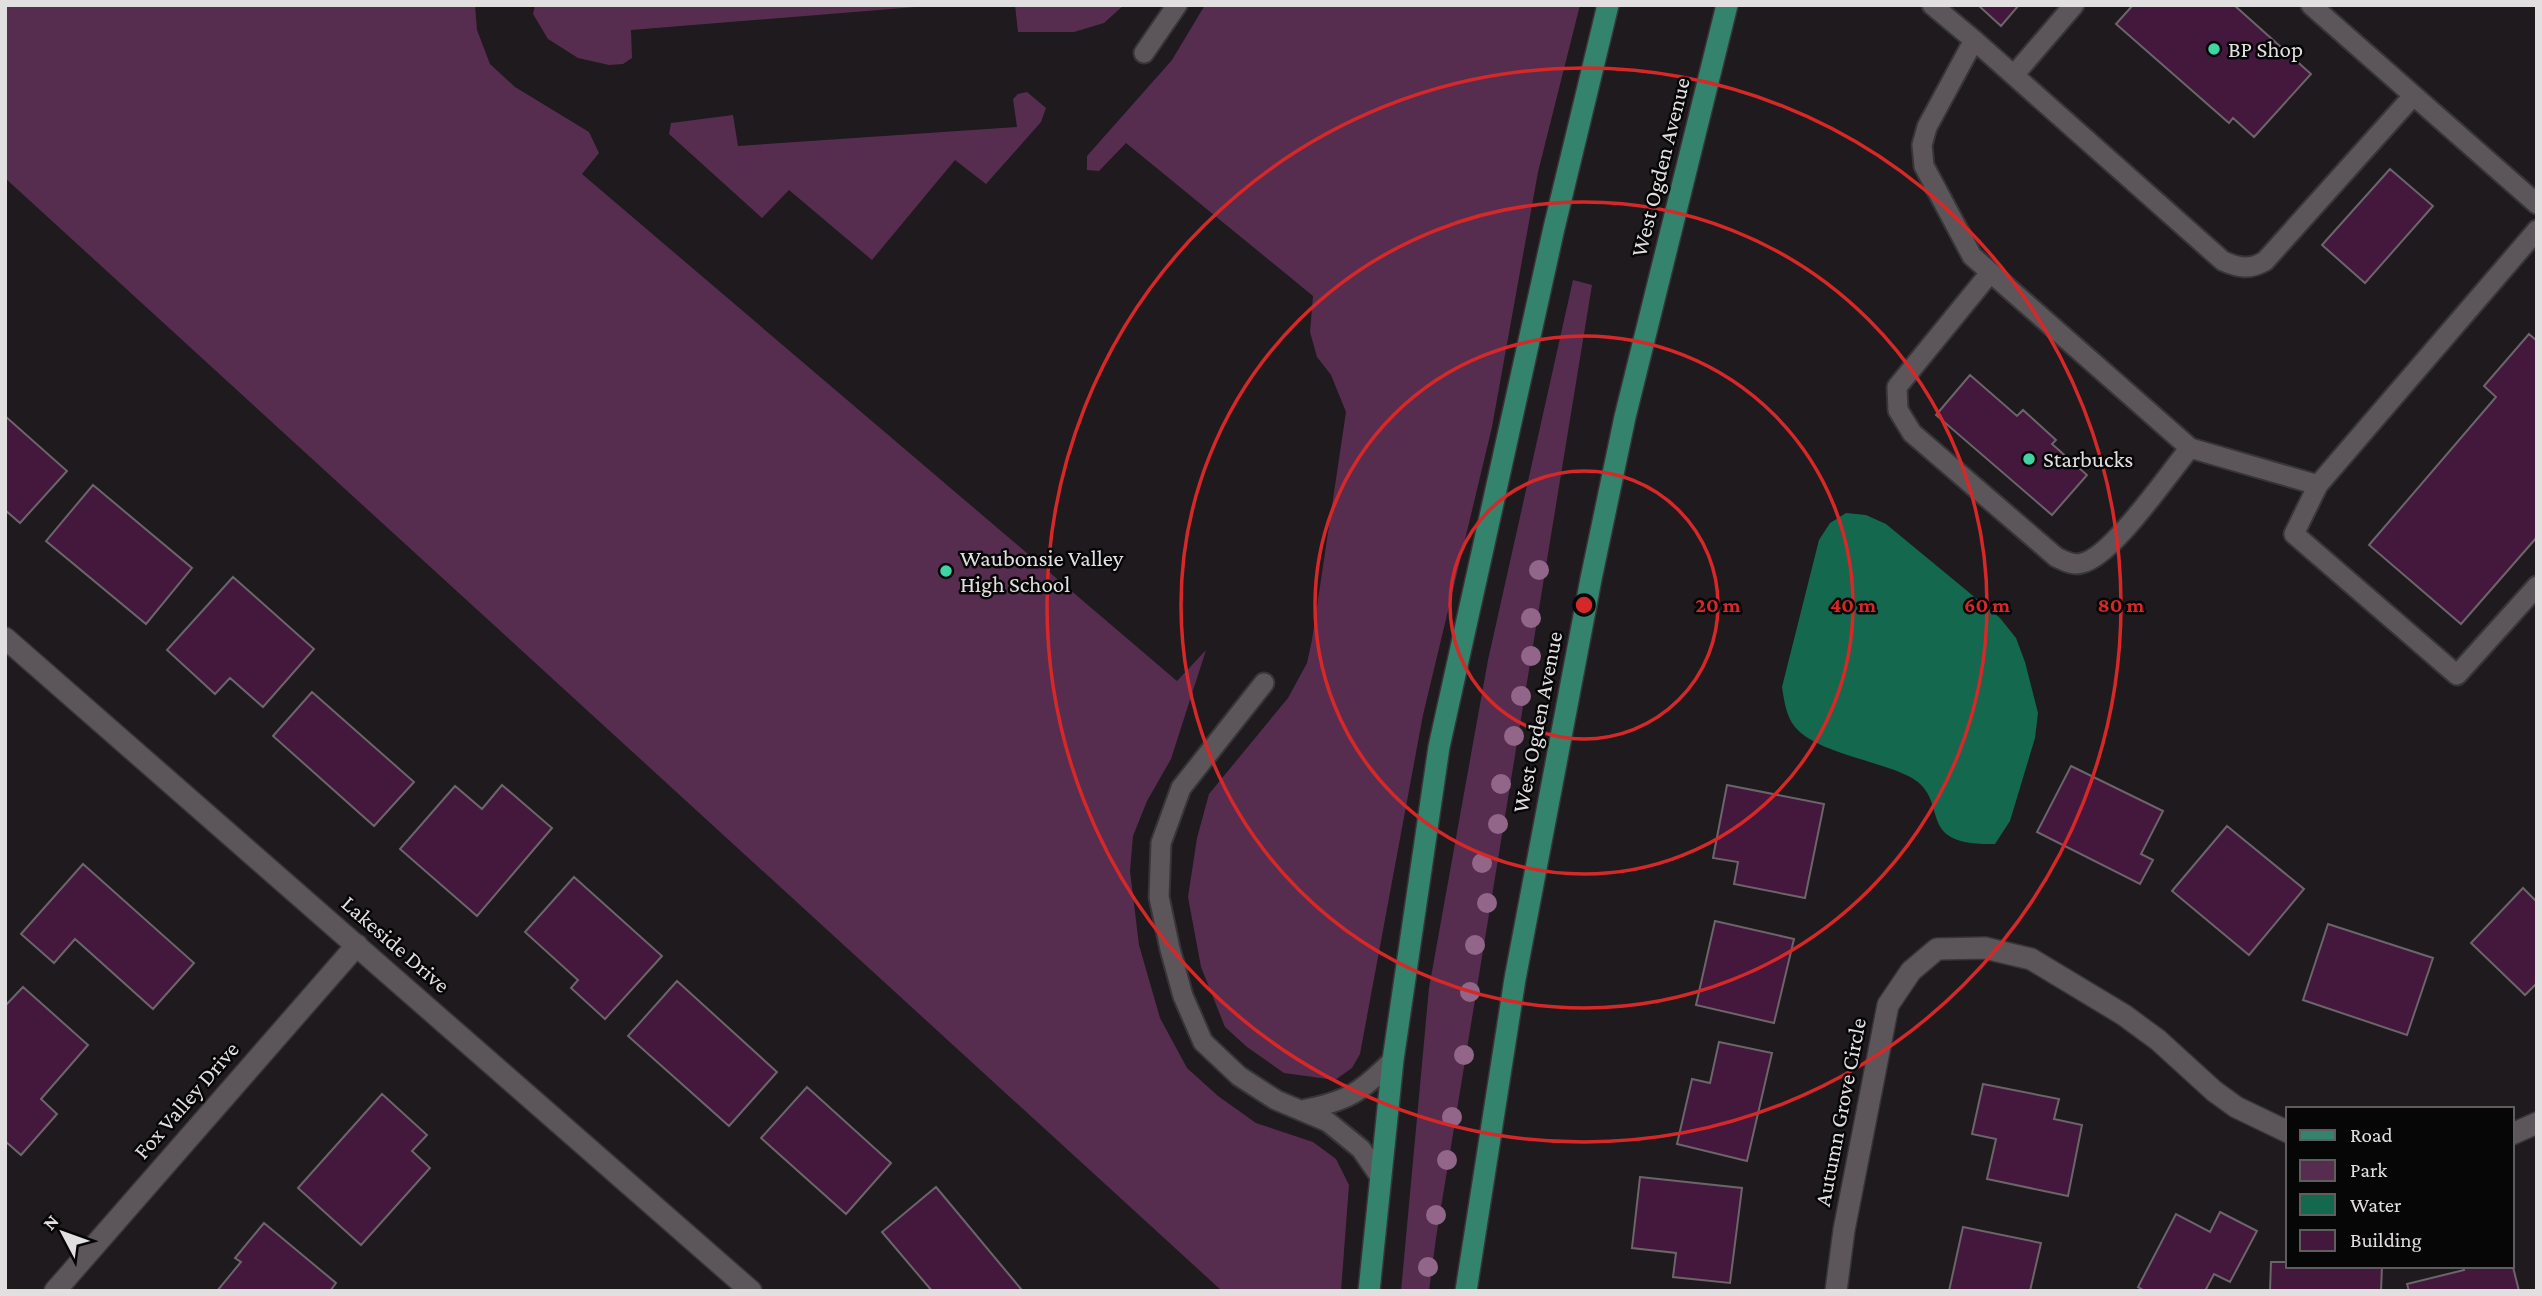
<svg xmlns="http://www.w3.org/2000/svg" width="2542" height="1296" font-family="'Crimson Pro',serif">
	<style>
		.green { fill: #562d4f }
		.water { fill: #13684d }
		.building { fill: #44173d; stroke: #6b656a; stroke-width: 2 }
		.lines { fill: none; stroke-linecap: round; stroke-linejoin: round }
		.lane-casing { stroke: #383538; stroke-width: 23 }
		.street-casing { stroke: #383538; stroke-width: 24 }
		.primary-casing { stroke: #383538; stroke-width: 24 }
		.lane { stroke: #5c565b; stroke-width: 19 }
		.street { stroke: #5c565b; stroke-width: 21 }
		.primary { stroke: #34836c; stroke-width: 21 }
		.tree { fill: #926689 }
		.ring { fill: none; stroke: #d62828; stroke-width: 3.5 }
		.poi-dot { fill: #3ed4a3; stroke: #070607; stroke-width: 2.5 }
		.labels { text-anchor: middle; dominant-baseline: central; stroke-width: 5; stroke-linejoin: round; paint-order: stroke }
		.poi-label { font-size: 23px; fill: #e2dfe1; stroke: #070607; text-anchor: start }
		.street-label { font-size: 23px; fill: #e2dfe1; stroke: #070607 }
		.centre { fill: #d62828; stroke: #070607; stroke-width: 3.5 }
		.ring-label { font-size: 21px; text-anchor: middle; font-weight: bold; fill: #d62828; stroke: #070607; stroke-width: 5; stroke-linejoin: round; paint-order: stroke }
	</style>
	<rect width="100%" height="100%" fill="#1e1a1d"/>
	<path class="green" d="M 5,5 L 475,5 L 477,30 L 490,64 L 515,87 L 589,132 L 599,153 L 582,174 L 1177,681 L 1206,650 L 1171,759 L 1147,801 L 1133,836 L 1130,871 L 1139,945 L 1160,1018 L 1187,1068 L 1218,1096 L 1256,1123 L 1313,1142 L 1336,1159 L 1349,1185 L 1341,1291 L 1222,1291 L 5,178 Z
		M 535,5 L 940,5 L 631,30 L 632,58 L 623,64 L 609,65 L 578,58 L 548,39 L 533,14 Z
		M 1015,5 L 1124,5 L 1104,23 L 1074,32 L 1018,32 Z
		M 1205,5 L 1580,5 L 1538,172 L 1492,427 L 1423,715 L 1360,1054 L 1352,1068 L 1335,1080 L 1284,1073 L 1247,1047 L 1225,1027 L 1201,967 L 1188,897 L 1197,838 L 1209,794 L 1288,698 L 1307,663 L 1312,640 L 1346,412 L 1331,375 L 1317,357 L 1310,332 L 1313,296 L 1126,143 L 1099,171 L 1087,170 L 1087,156 L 1172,60 Z
		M 1027,92 L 1046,108 L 1041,122 L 986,184 L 955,160 L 872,260 L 789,190 L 762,218 L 669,134 L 671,123 L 733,115 L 738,146 L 1017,127 L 1013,99 L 1018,94 Z
		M 1573,280 L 1592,285 L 1436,1238 L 1429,1291 L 1401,1291 L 1429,988 L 1488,660 Z"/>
	<path class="water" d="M 1846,513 L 1866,515 L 1886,524 L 2000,618 L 2016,638 L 2025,662 L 2038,713 L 2035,738 L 2010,821 L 1995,844 C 1912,846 1952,802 1912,778 C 1882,761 1816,753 1795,727 C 1786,716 1784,700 1782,687 L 1819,540 L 1830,523 Z"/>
	<path class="building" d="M 1978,5 L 2019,5 L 2001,26 Z
		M 2133,5 L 2234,5 L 2311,74 L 2254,137 L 2233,118 L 2229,123 L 2116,24 Z
		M 2390,169 L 2433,206 L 2365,283 L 2322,245 Z
		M 2529,334 L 2537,341 L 2537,537 L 2461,624 L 2369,545 L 2496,397 L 2484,386 Z
		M 1970,375 L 2017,416 L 2023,410 L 2056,440 L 2052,444 L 2087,475 L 2052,515 L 1936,415 Z
		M 5,416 L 67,471 L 20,523 L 5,510 Z
		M 93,485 L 192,568 L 146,624 L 46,541 Z
		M 233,577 L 314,649 L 263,707 L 230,678 L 215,694 L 167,650 Z
		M 312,692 L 414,782 L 374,826 L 273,736 Z
		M 2071,766 L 2163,811 L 2141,854 L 2153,860 L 2140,884 L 2037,832 Z
		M 502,785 L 552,828 L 477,916 L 400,849 L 455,786 L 482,809 Z
		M 1727,785 L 1824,804 L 1805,898 L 1734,884 L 1738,862 L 1713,858 Z
		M 2227,826 L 2304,889 L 2249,955 L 2172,891 Z
		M 83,864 L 194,963 L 153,1009 L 75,939 L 54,963 L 21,934 Z
		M 574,877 L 662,956 L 605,1019 L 571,988 L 578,980 L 525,932 Z
		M 2523,888 L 2537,902 L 2537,983 L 2525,995 L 2471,943 Z
		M 1715,921 L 1794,939 L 1774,1023 L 1696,1005 Z
		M 2328,924 L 2433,958 L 2407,1035 L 2303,1000 Z
		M 677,981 L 777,1072 L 729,1126 L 628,1036 Z
		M 23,987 L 88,1045 L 41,1099 L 57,1114 L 21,1155 L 5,1141 L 5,1006 Z
		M 1719,1042 L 1772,1053 L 1747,1161 L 1677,1144 L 1692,1079 L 1710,1083 Z
		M 1983,1084 L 2059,1099 L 2054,1119 L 2082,1125 L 2068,1196 L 1987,1179 L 1996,1139 L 1972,1134 Z
		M 807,1087 L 891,1163 L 846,1214 L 761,1138 Z
		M 382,1094 L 427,1135 L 412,1151 L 430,1168 L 361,1245 L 298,1188 Z
		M 1640,1177 L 1742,1188 L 1730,1283 L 1673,1277 L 1676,1253 L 1632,1248 Z
		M 936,1187 L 1021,1289 L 1019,1291 L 932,1291 L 882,1232 Z
		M 2220,1212 L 2257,1231 L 2230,1282 L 2214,1274 L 2205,1291 L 2145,1291 L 2138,1287 L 2176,1214 L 2210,1232 Z
		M 264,1223 L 336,1283 L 330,1291 L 217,1291 L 241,1262 L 235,1258 Z
		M 1963,1227 L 2041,1243 L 2030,1291 L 1949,1291 Z
		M 2271,1262 L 2288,1262 L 2288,1266 L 2382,1266 L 2381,1291 L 2270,1291 Z
		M 2512,1263 L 2519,1291 L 2409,1291 L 2407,1284 L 2464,1270 L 2463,1266 L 2512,1266 Z"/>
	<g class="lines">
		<defs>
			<path id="lane" d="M 1932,5 L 1974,40 L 1927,127 L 1922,145 L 1924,166 L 1972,256 L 2190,448 L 2318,485 L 2537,230
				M 2311,5 L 2537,204
				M 1974,40 L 2223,261 C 2239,268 2250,270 2265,261 L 2413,96
				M 1144,53 L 1177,5
				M 2014,75 L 2074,5
				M 1990,273 L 1897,387 L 1898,410 L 1912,433 L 2056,557 C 2065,561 2073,566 2082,563 C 2112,557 2168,474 2190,448
				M 2318,485 L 2294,534 L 2457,675 L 2537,586
				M 1264,683 L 1181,788 L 1161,843 L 1159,897 L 1170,949 L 1183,996 L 1203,1042 L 1239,1076 L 1276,1100 L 1328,1122 L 1361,1149 L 1381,1178
				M 1302,1110 C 1348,1101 1360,1093 1393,1060"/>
			<path id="street" d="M 5,638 L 751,1291
				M 2512,1134 L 2537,1123
				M 55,1291 L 357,945
				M 1836,1291 L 1844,1230 L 1888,1005 L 1911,971 L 1937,949 L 1985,948 L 2031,959 L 2124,1015 L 2158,1040 L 2214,1091 L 2236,1107 L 2288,1132"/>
			<path id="primary" d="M 1369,1291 L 1393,1060 L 1439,747 L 1554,228 L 1608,5
				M 1466,1291 L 1515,979 L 1591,579 L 1625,417 L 1727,5"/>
		</defs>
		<use href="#lane" class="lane-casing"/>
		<use href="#street" class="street-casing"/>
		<use href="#primary" class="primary-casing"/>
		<use href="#lane" class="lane"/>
		<use href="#street" class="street"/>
		<use href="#primary" class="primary"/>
	</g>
	<g class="tree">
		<circle cx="1539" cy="570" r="10"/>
		<circle cx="1531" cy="618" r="10"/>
		<circle cx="1531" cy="656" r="10"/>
		<circle cx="1521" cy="696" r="10"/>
		<circle cx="1514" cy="736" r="10"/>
		<circle cx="1501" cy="784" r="10"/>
		<circle cx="1498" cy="824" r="10"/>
		<circle cx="1482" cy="863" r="10"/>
		<circle cx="1487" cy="903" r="10"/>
		<circle cx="1475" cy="945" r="10"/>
		<circle cx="1470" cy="992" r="10"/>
		<circle cx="1464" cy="1055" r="10"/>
		<circle cx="1452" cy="1117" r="10"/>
		<circle cx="1447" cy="1160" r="10"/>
		<circle cx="1436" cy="1215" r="10"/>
		<circle cx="1428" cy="1267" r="10"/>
	</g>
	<g class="ring">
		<circle cx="1584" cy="605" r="134"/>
		<circle cx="1584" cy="605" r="269"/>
		<circle cx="1584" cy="605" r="403"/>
		<circle cx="1584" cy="605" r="537"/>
	</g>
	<g class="poi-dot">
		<circle cx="2214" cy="49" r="7"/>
		<circle cx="2029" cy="459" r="7"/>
		<circle cx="946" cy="571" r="7"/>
	</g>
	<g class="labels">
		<g class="poi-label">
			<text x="2228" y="49">BP Shop</text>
			<text x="2043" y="459">Starbucks</text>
			<text x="960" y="558">Waubonsie Valley<tspan x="960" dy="26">High School</tspan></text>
		</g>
		<g class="street-label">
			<text transform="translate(1660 167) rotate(-76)">West Ogden Avenue</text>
			<text transform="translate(1537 722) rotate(-79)">West Ogden Avenue</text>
			<text transform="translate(396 944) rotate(41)">Lakeside Drive</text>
			<text transform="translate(186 1100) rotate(-49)">Fox Valley Drive</text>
			<text transform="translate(1840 1112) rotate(-79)">Autumn Grove Circle</text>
		</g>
	</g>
	<circle cx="1584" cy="605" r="10" class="centre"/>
	<g class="ring-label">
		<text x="1718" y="612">20 m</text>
		<text x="1853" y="612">40 m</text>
		<text x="1987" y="612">60 m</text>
		<text x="2121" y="612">80 m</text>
	</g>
	<rect width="2542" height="1296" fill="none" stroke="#e2dfe1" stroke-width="14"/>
	<rect x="2286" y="1107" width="228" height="161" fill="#070607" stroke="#5f5d5e" stroke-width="2"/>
	<rect x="2300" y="1130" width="35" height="10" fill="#34836c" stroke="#5f5d5e" stroke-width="2"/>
	<text x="2350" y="1142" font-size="21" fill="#e2dfe1">Road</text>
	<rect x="2300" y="1160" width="35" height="21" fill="#562d4f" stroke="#5f5d5e" stroke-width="2"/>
	<text x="2350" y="1177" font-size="21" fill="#e2dfe1">Park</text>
	<rect x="2300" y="1194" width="35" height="21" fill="#13684d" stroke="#5f5d5e" stroke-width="2"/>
	<text x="2350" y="1212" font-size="21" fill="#e2dfe1">Water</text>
	<rect x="2300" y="1230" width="35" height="21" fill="#44173d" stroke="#5f5d5e" stroke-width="2"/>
	<text x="2350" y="1247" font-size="21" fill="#e2dfe1">Building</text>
	<g transform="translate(63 1233) rotate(311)" stroke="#070607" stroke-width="5" paint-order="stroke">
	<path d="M0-5L12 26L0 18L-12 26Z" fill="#e2dfe1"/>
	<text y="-10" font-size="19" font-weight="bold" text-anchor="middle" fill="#e2dfe1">N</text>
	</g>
</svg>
